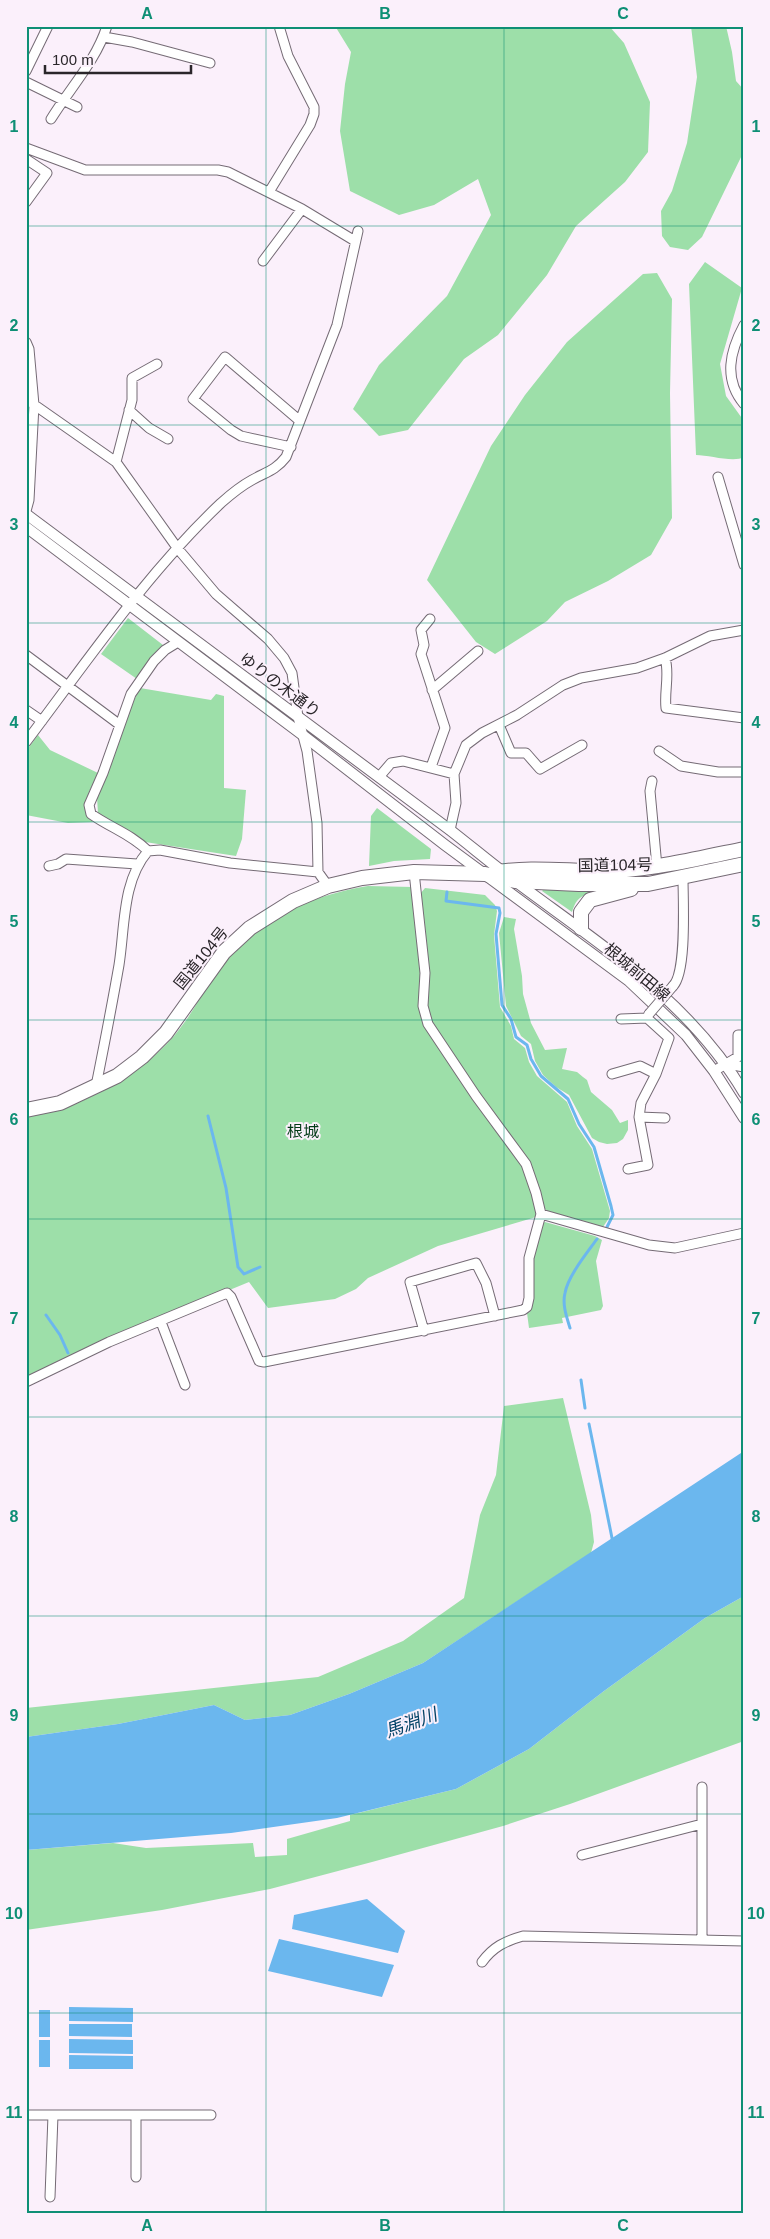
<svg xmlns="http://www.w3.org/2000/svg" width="770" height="2239" font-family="Arial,'Noto Sans JP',sans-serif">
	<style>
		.green { fill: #9ddfa9 }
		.water { fill: #6bb7ee }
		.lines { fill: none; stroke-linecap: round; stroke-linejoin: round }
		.stream { stroke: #6bb7ee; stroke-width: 3 }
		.minor-casing { stroke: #756b75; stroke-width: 11 }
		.tertiary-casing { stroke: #756b75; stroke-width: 12 }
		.trunk-casing { stroke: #756b75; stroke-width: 16 }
		.minor { stroke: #fff; stroke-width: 9 }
		.tertiary { stroke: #fff; stroke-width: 10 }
		.trunk { stroke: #fff; stroke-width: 14 }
		.minor-bridge-casing { stroke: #756b75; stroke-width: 11; stroke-linecap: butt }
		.minor-bridge { stroke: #fff; stroke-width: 9 }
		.grid { fill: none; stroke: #0e8f75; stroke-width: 1; stroke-opacity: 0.55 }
		.labels { text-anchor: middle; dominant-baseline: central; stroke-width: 4; stroke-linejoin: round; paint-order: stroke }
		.street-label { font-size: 16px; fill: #2a262a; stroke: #fbf0fb }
		.park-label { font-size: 16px; fill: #033b17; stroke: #fbf0fb }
		.water-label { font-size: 18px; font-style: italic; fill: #044367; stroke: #fbf0fb }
		.neatline { fill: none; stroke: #0e8f75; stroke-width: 2 }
		.grid-label { font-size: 16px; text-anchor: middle; font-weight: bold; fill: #0e8f75 }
	</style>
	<rect width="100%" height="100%" fill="#fbf0fb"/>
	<path class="green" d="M 335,26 L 609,26 L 624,43 L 650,102 L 648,152 L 625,182 L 576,226 L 547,275 L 498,335 L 464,359 L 408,430 L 379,436 L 353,409 L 379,365 L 447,296 L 491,215 L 478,179 L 434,205 L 399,215 L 350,191 L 340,131 L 345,84 L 351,52 Z
		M 691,26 L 726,26 L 732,52 L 736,81 L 744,90 L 744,151 L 702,237 L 688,250 L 670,247 L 662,236 L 661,211 L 672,191 L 687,143 L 697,77 Z
		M 705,262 L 742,288 L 720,364 L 726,396 L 744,421 L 744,457 C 734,463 709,455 696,455 L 689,284 Z
		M 657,273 L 672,299 L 670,393 L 672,518 L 651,555 L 608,581 L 565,602 L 547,621 L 495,654 L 476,642 L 427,580 L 491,446 L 525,395 L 567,342 L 643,274 Z
		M 128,618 L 163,645 L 137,679 L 101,654 Z
		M 140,688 L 211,700 L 216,694 L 224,696 L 224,788 L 246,790 L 242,839 L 236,856 L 145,842 L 98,814 L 97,797 L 135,698 Z
		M 38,735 L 50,750 L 98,773 C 90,791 79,804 93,822 L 68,823 L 26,815 L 26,751 Z
		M 377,808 L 431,849 L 430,859 L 394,861 L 369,866 L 371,816 Z
		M 368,886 L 413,887 L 422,973 L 422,1011 L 524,1166 L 536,1207 L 536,1217 L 438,1246 L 368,1278 L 356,1289 L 335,1299 L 268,1308 L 249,1282 L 74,1354 L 33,1376 L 26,1376 L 26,1117 C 80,1110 149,1071 181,1027 C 194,1011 202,992 214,975 C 223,962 235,949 247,939 C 280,909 325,893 368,886 Z
		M 425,888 L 485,895 L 495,905 L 497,911 L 494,935 L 500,1007 L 511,1026 L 514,1039 L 525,1048 L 529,1062 L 537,1076 L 567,1102 L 577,1126 L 592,1149 L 610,1211 L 609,1218 L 603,1227 C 586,1223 557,1222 545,1209 L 532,1172 L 435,1031 L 427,1010 L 420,894 Z
		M 544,889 L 588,891 L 588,894 C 578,897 575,902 572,912 L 542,891 Z
		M 504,917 L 516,919 L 514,929 L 522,976 L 523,994 L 531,1023 L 545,1050 L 567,1048 L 562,1069 L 577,1072 L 583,1077 L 587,1080 L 591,1092 L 612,1110 L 620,1123 L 628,1120 L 628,1130 L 623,1139 L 617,1143 L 607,1144 L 599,1142 L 592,1138 L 569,1095 L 556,1087 L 543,1075 L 535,1061 L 531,1044 L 521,1036 L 506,1006 L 499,933 Z
		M 545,1222 L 595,1236 L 602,1240 L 596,1261 L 603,1306 L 601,1310 L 562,1318 L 563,1323 L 529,1328 L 527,1313 L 530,1312 L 533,1300 L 532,1257 L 540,1224 Z
		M 563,1398 L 591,1515 L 594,1542 L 591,1553 L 423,1663 L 349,1694 L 290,1715 L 245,1720 L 214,1705 L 118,1724 L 26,1737 L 26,1708 L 318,1677 L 403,1641 L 464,1598 L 480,1515 L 496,1475 L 504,1406 Z
		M 744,1596 L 744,1741 L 570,1804 L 503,1826 L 372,1862 L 270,1889 L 162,1910 L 26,1930 L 26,1850 L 113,1843 L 146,1848 L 253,1843 L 255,1857 L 287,1855 L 287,1839 L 350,1821 L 350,1815 L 456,1789 L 529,1749 L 604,1691 L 705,1618 Z"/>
	<path class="water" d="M 744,1451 L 744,1596 L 705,1618 L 604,1691 L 529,1749 L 456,1789 L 337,1818 L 231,1833 L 26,1850 L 26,1737 L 118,1724 L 214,1705 L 245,1720 L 290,1715 L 349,1694 L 423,1663 Z
		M 367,1899 L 405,1931 L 398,1953 L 292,1929 L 294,1915 Z
		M 279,1939 L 394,1965 L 382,1997 L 268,1971 Z
		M 69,2007 L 133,2008 L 133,2022 L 69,2021 Z
		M 39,2010 L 50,2010 L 50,2037 L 39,2037 Z
		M 69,2024 L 132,2024 L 132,2037 L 69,2036 Z
		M 69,2039 L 133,2040 L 133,2054 L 69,2053 Z
		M 39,2040 L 50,2040 L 50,2067 L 39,2067 Z
		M 69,2055 L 133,2056 L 133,2069 L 69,2069 Z"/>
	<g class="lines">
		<path class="stream" d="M 447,892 L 446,901 L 499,908 L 500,913 L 496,934 L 502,1005 L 511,1019 L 516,1037 L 527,1045 L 531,1059 L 541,1076 L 568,1099 L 579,1124 L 594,1147 L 611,1206 L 613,1215 L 607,1227
			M 208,1116 L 226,1188 L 238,1267 L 244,1274 L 260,1267
			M 46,1315 L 60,1335 L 68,1353
			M 570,1328 C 567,1318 562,1305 565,1293 C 568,1276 587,1253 597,1239
			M 581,1380 L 585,1408
			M 589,1424 L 613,1543"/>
		<defs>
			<path id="minor" d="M 104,37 L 132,42 L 210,63
				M 26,71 L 48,26
				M 26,82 L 77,107
				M 51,119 C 70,88 96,61 107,26
				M 26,148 L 85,170 L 218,170 L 228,172 L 302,209 L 355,241
				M 26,159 L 47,173 L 26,202
				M 269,192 L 310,125 L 314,114 L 314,107 L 288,56 L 279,26
				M 263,261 L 302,209
				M 744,325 C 730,351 723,379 744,404
				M 26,342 L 29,349 L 34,405 L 29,500 L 26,511
				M 26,399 L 116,462 L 178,549 L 216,594 L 268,639 L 284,658 L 292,673 L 298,717 L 307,751 L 317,823 L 318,872 L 328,886
				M 129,410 L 149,428 L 168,439
				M 291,447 L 241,436 L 231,430 L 193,399 L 225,357 L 300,421
				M 116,462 L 132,400 L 132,378 L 157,364
				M 718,477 L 744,565
				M 430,619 L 421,630 L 424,645 L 421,654 L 445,728 L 431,767
				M 26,655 L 120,725
				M 665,658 C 670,674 664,691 666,708 L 744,718
				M 432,690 L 478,651
				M 26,710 L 42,721
				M 499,725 L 511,753 L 526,753 L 540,769 L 582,745
				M 26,742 C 88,660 147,573 221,503 C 230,495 241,486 252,480 C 266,472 275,471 286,457 L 337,325 L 358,231
				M 659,751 L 681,766 L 718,772 L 744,772
				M 379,777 L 391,763 L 403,761 L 454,774
				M 652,781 L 650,791 L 657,867
				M 450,830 L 456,803 L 454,774 L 466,745 L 482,733 L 517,715 L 563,685 L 581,678 L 637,668 L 665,658 L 710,636 L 744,630
				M 148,851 C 131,834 111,828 91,814 L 89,805 L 103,773 L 131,694 L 154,661 L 165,650 L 178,642
				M 49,866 L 58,864 L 66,859 L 137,864
				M 673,986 C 687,972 683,900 683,878
				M 621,1019 L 647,1018
				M 727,1064 L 744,1067
				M 714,1071 L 738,1057 L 738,1035 L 744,1035
				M 612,1074 L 640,1066 L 656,1074
				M 96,1086 C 104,1046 112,1005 119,965 C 125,927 122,881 148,851 L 160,850 L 230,863 L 318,872
				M 639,1117 L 665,1118
				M 628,1169 L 648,1165 L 639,1117 L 641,1103 L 656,1074 L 669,1038 L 647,1018 L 649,1014
				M 541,1214 L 649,1245 L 675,1248 L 744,1233
				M 161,1322 L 185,1385
				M 424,1331 L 410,1282 L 476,1263 L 486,1283 L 495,1316
				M 26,1382 L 109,1342 L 227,1293 L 231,1297 L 259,1361 L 264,1362 L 523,1310 L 527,1307 L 529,1298 L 529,1258 L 541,1214 L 536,1193 L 526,1164 L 476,1096 L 428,1024 L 423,1006 L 425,973 L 414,872
				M 582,1855 L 702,1824
				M 702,1940 L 702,1787
				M 482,1962 C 493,1947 505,1941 523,1936 L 744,1941
				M 26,2115 L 211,2115
				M 136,2177 L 136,2115
				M 50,2197 L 53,2115"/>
			<path id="tertiary" d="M 26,514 L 450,830 C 472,847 493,865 515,881 C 599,944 690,1001 744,1093
				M 26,527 L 304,736 L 445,845 L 629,981 L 686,1035 L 714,1071 L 744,1118"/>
			<path id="trunk" d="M 494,873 C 534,865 575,873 616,871 C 659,868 701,858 744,849
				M 581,928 L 581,912 L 590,900 L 631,889
				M 26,1110 L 60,1103 L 117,1076 L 142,1057 L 166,1033 L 224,952 L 250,928 L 293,901 L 328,886 L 362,878 L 414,872 L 485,874 L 515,881 L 579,884 L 648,884 L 744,864"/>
		</defs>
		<use href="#minor" class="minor-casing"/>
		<use href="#tertiary" class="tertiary-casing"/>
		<use href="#trunk" class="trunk-casing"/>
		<use href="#minor" class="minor"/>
		<use href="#tertiary" class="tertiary"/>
		<use href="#trunk" class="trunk"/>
		<defs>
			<path id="minor-bridge" d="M 649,1014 L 673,986"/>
		</defs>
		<use href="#minor-bridge" class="minor-bridge-casing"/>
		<use href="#minor-bridge" class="minor-bridge"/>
	</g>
	<path class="grid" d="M 266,26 L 266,2213M 504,26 L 504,2213M 26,226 L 744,226M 26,425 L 744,425M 26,623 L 744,623M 26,822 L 744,822M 26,1020 L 744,1020M 26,1219 L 744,1219M 26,1417 L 744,1417M 26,1616 L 744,1616M 26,1814 L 744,1814M 26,2013 L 744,2013"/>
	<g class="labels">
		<g class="street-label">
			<text transform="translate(280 685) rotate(37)">ゆりの木通り</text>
			<text transform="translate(615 865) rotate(-1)">国道104号</text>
			<text transform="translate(201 958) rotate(-51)">国道104号</text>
			<text transform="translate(637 972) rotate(40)">根城前田線</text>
		</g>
		<g class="park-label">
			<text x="303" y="1131">根城</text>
		</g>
		<g class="water-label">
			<text transform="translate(411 1723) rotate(-20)">馬淵川</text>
		</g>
	</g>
	<rect width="770" height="2239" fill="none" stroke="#fbf0fb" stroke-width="55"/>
	<path d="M45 65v8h146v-8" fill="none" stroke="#2a262a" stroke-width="2.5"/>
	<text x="52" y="65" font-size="15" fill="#2a262a" stroke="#fbf0fb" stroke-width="4" paint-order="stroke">100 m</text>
	<rect x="28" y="28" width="714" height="2184" class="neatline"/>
	<g class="grid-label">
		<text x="147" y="19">A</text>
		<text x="385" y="19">B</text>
		<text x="623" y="19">C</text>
		<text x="14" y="132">1</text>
		<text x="756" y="132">1</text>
		<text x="14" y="331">2</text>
		<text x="756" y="331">2</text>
		<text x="14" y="530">3</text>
		<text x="756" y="530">3</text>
		<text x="14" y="728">4</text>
		<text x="756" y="728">4</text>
		<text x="14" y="927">5</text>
		<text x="756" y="927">5</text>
		<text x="14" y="1125">6</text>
		<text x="756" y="1125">6</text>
		<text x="14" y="1324">7</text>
		<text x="756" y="1324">7</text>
		<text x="14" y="1522">8</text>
		<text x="756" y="1522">8</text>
		<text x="14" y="1721">9</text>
		<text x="756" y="1721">9</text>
		<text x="14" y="1919">10</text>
		<text x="756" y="1919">10</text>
		<text x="14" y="2118">11</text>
		<text x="756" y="2118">11</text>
		<text x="147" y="2231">A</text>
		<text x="385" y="2231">B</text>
		<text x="623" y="2231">C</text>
	</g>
</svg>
